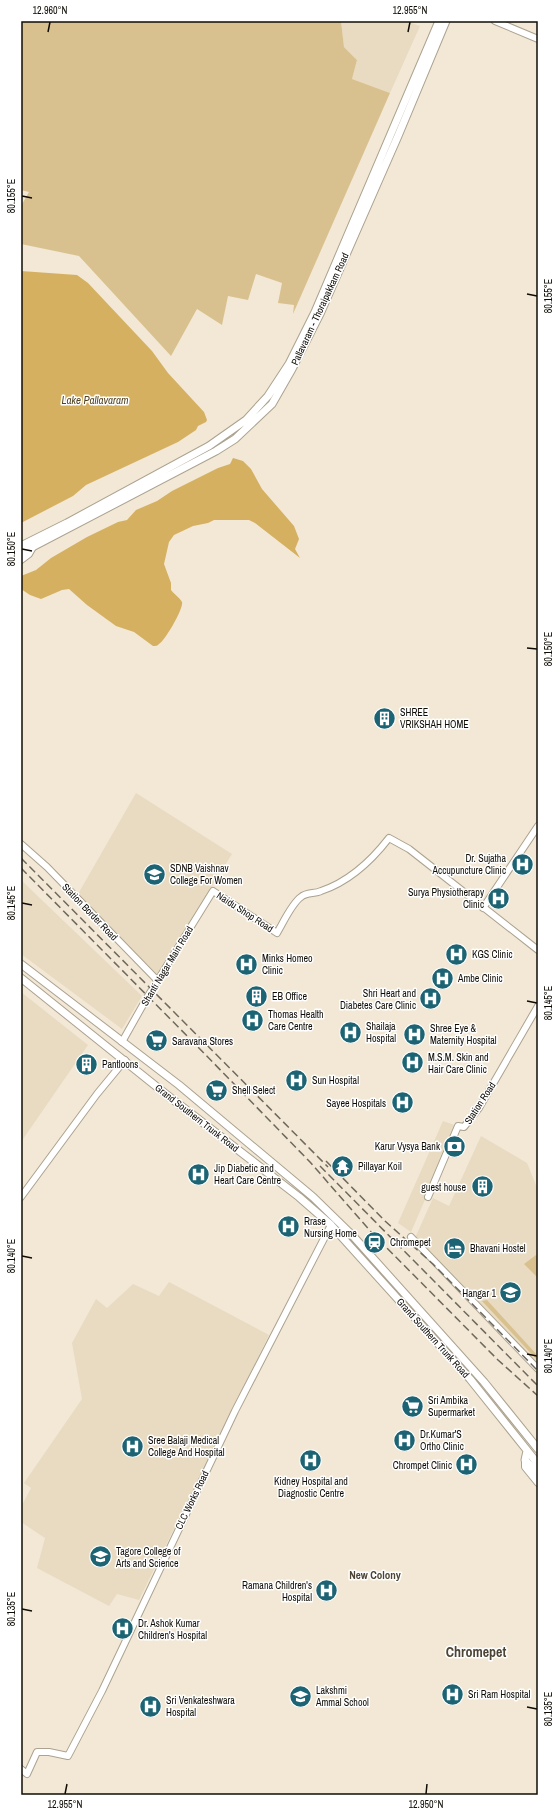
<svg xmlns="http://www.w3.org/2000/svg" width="559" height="1816" font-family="'Archivo Narrow',sans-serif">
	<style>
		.built { fill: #e8dbc1 }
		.green { fill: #d9c18f }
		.water { fill: #d5b061 }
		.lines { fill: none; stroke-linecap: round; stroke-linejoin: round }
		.secondary-casing { stroke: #aba290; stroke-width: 8 }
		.primary-casing { stroke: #aba290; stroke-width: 9 }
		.secondary { stroke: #fff; stroke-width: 6 }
		.primary { stroke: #fff; stroke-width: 7 }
		.rail { stroke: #6f695d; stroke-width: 1.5; stroke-dasharray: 8 4; stroke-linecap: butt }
		.ticks { fill: none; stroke: #0f0c06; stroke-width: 1.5 }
		.labels { text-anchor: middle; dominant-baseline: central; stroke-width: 3; stroke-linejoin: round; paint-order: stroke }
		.street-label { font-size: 10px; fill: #0f0c06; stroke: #fff }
		.poi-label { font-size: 10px; fill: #0f0c06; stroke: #fff; text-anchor: start }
		.water-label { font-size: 11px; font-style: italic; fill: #524220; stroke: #fff }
		.neighbourhood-label { font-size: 11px; font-weight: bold; fill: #4c4435; stroke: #fff }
		.district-label { font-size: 14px; font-weight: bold; fill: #4c4435; stroke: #fff }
		.neatline { fill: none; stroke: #0f0c06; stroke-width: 1.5 }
		.ticks-label { font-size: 10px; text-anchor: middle; fill: #0f0c06 }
	</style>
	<rect width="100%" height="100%" fill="#f2e8d5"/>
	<path class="built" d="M 341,21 L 406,21 L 420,26 L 390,93 L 352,79 L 357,60 L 344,47 Z
		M 136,793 L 232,854 L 157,974 L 78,894 Z
		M 21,880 L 142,996 L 122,1029 L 21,954 Z
		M 21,992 L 88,1045 L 21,1142 Z
		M 443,1121 L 457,1126 L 411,1232 L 398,1223 Z
		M 481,1136 L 527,1163 L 538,1190 L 538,1364 L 415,1238 L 433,1198 L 449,1206 Z
		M 169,1282 L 269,1335 L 139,1600 L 117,1594 L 109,1606 L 37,1568 L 45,1538 L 21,1522 L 21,1507 L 31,1488 L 24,1483 L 82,1399 L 72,1343 L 96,1299 L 107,1308 L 133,1284 L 159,1296 Z"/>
	<path class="green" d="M 21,21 L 341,21 L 344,47 L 357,60 L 352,79 L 390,93 L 293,314 L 294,305 L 278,303 L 282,283 L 256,274 L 248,300 L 228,296 L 222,325 L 197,309 L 171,356 L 79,256 L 21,244 L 21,206 L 29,192 L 21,190 Z
		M 536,1255 L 538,1257 L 538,1278 L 524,1264 Z
		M 487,1300 L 538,1356 L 538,1361 L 482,1301 Z"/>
	<path class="water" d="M 21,271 L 77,275 L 88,283 L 152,351 L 168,373 L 204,412 L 207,420 L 206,422 L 198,426 L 196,430 L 178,442 L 86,485 L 73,496 L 21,523 Z
		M 233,458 L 243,461 L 251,469 L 262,489 L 294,526 L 299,539 L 295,549 L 300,558 L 255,523 L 249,520 L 214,520 L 208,523 L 193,526 L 174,535 L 169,542 L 164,564 L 171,583 L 171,590 C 174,594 180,598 182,602 C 184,608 165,641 159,644 C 157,646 156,646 153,646 L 134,632 L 116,626 L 87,605 L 69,589 L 62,590 L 41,599 L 30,595 L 21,589 L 21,576 L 36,570 L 51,558 L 87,537 L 118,522 L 127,520 L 136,510 L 157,501 L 172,491 L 218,468 L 230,464 Z"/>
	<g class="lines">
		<defs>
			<path id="secondary" d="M 495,21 L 538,39
				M 21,560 L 29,554 L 33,547
				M 21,844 L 47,867 L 158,981
				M 483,908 L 538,826
				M 122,1042 L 148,996 L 213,891 L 277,933 C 283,923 292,903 301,897 C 306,892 315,894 321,891 C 348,882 372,860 389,838 L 409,849 L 538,950
				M 21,1197 L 97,1094 L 125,1060
				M 428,1197 L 458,1126 L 464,1127 L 479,1108 L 538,1006
				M 411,1237 L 538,1369
				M 525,1460 L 525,1467 L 538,1483
				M 21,1769 L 27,1774 L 37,1752 L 49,1752 L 68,1756 L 102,1691 L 235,1411 L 331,1225"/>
			<path id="primary" d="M 21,546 L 67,523 L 209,446 L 246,420 L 268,396 L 289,364 L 315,312 L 439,21
				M 21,553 L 216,451 L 235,439 L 272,404 L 292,369 L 320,314 L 398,136 L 446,21
				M 21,964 L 179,1085 L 313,1197 L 353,1236 L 484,1382 L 538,1449
				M 21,978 L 167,1095 L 299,1197 L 331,1225 L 470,1379 L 538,1464
				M 527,1451 L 525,1460 L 538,1474"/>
		</defs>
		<use href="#secondary" class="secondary-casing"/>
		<use href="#primary" class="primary-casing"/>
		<use href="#secondary" class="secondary"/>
		<use href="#primary" class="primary"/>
		<path class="rail" d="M 21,858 L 328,1167
			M 21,868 L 197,1046 L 310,1162 L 372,1233 L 498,1360 L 538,1396
			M 326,1161 L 385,1221 L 433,1264 L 538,1371
			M 320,1166 L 538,1386"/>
	</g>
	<path class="ticks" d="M 48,32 L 50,22M 408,32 L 410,22M 22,196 L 32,198M 527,294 L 537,296M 22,549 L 32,551M 527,648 L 537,649M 22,903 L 32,905M 527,1001 L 537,1003M 22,1256 L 32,1258M 527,1354 L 537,1356M 22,1609 L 32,1611M 527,1707 L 537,1709M 65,1794 L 67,1784M 426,1794 L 427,1784"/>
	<defs>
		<symbol id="building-disc" viewBox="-11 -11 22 22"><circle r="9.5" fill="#1c6473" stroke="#fff"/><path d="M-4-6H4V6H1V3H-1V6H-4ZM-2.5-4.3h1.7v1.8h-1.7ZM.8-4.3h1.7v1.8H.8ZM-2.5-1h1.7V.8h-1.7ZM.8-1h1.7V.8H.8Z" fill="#fff"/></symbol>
		<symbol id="hospital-disc" viewBox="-11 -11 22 22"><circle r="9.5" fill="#1c6473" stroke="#fff"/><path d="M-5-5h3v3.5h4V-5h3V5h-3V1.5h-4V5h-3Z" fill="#fff"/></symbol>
		<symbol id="university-disc" viewBox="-11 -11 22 22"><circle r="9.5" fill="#1c6473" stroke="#fff"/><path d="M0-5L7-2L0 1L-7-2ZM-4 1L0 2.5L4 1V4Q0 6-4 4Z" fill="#fff"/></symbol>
		<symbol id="supermarket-disc" viewBox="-11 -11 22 22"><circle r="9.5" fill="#1c6473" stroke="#fff"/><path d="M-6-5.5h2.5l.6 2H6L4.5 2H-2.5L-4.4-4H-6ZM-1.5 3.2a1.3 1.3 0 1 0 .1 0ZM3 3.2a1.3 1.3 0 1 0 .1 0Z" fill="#fff"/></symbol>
		<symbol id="bank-disc" viewBox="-11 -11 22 22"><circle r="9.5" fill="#1c6473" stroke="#fff"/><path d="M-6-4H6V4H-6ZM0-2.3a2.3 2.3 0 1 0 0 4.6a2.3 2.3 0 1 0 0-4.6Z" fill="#fff"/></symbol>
		<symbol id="temple-disc" viewBox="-11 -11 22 22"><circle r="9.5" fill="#1c6473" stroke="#fff"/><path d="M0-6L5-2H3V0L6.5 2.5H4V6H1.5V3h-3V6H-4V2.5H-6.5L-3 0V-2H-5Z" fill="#fff"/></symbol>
		<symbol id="station-disc" viewBox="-11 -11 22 22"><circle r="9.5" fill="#1c6473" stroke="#fff"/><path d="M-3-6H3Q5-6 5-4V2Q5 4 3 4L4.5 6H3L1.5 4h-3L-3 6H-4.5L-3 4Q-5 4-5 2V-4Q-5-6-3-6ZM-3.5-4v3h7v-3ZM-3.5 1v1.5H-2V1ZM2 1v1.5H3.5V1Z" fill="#fff"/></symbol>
		<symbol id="hotel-disc" viewBox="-11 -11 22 22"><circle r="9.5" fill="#1c6473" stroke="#fff"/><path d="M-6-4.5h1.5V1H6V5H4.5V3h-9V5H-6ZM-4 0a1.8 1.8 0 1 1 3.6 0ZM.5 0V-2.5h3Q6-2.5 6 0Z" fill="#fff"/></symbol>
		<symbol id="school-disc" viewBox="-11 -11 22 22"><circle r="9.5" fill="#1c6473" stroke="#fff"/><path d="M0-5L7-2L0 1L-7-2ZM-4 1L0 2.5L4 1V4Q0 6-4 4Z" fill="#fff"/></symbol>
	</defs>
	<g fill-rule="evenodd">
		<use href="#building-disc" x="372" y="706" width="25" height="25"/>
		<use href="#hospital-disc" x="510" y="852" width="25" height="25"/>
		<use href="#university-disc" x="142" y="862" width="25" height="25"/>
		<use href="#hospital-disc" x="486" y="886" width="25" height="25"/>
		<use href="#hospital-disc" x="444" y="942" width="25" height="25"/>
		<use href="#hospital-disc" x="234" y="952" width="25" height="25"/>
		<use href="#hospital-disc" x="430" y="966" width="25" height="25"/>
		<use href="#building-disc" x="244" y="984" width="25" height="25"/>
		<use href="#hospital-disc" x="418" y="986" width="25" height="25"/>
		<use href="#hospital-disc" x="240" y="1008" width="25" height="25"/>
		<use href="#hospital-disc" x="338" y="1020" width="25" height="25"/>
		<use href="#hospital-disc" x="402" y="1022" width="25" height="25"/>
		<use href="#supermarket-disc" x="144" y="1028" width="25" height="25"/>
		<use href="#hospital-disc" x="400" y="1050" width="25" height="25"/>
		<use href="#building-disc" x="74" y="1052" width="25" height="25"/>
		<use href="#hospital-disc" x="284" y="1068" width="25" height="25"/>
		<use href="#supermarket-disc" x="204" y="1078" width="25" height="25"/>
		<use href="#hospital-disc" x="390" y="1090" width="25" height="25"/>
		<use href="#bank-disc" x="442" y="1134" width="25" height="25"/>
		<use href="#temple-disc" x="330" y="1154" width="25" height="25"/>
		<use href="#hospital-disc" x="186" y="1162" width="25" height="25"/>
		<use href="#building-disc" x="470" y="1174" width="25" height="25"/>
		<use href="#hospital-disc" x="276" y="1214" width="25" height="25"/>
		<use href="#station-disc" x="362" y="1230" width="25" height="25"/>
		<use href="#hotel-disc" x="442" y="1236" width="25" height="25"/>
		<use href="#university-disc" x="498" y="1280" width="25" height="25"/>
		<use href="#supermarket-disc" x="400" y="1394" width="25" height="25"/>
		<use href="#hospital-disc" x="392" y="1428" width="25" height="25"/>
		<use href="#hospital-disc" x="120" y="1434" width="25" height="25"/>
		<use href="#hospital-disc" x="298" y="1448" width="25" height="25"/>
		<use href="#hospital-disc" x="454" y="1452" width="25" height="25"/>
		<use href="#university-disc" x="88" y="1544" width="25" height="25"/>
		<use href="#hospital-disc" x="314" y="1578" width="25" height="25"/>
		<use href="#hospital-disc" x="110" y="1616" width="25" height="25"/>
		<use href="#hospital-disc" x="440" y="1682" width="25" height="25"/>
		<use href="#school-disc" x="288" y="1684" width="25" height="25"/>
		<use href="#hospital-disc" x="138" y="1694" width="25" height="25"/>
	</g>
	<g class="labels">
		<g class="street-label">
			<text transform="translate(320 309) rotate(-65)">Pallavaram - Thoraipakkam Road</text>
			<text transform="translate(90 912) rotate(46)">Station Border Road</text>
			<text transform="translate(245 912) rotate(33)">Naidu Shop Road</text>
			<text transform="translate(167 966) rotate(-59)">Shanti Nagar Main Road</text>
			<text transform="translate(480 1103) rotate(-57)">Station Road</text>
			<text transform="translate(197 1118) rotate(38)">Grand Southern Trunk Road</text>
			<text transform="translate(433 1338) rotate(48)">Grand Southern Trunk Road</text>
			<text transform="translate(192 1500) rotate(-64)">CLC Works Road</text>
		</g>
		<g class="poi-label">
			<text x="400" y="712">SHREE<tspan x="400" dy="12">VRIKSHAH HOME</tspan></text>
			<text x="506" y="858" text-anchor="end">Dr. Sujatha<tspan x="506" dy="12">Accupuncture Clinic</tspan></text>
			<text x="170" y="868">SDNB Vaishnav<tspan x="170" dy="12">College For Women</tspan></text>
			<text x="484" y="892" text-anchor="end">Surya Physiotherapy<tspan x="484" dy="12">Clinic</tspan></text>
			<text x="472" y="954">KGS Clinic</text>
			<text x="262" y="958">Minks Homeo<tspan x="262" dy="12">Clinic</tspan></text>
			<text x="458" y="978">Ambe Clinic</text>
			<text x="416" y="993" text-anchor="end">Shri Heart and<tspan x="416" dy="12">Diabetes Care Clinic</tspan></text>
			<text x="272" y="996">EB Office</text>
			<text x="268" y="1014">Thomas Health<tspan x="268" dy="12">Care Centre</tspan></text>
			<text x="366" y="1026">Shailaja<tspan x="366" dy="12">Hospital</tspan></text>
			<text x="430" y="1028">Shree Eye &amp;<tspan x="430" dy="12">Maternity Hospital</tspan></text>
			<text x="172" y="1041">Saravana Stores</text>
			<text x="428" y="1057">M.S.M. Skin and<tspan x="428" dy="12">Hair Care Clinic</tspan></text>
			<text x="102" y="1064">Pantloons</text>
			<text x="312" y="1080">Sun Hospital</text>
			<text x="232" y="1090">Shell Select</text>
			<text x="386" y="1103" text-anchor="end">Sayee Hospitals</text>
			<text x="440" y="1146" text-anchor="end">Karur Vysya Bank</text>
			<text x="358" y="1166">Pillayar Koil</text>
			<text x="214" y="1168">Jip Diabetic and<tspan x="214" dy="12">Heart Care Centre</tspan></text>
			<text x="466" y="1187" text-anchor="end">guest house</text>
			<text x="304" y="1221">Rrase<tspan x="304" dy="12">Nursing Home</tspan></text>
			<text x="390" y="1242">Chromepet</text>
			<text x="470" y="1248">Bhavani Hostel</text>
			<text x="496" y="1293" text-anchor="end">Hangar 1</text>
			<text x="428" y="1400">Sri Ambika<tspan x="428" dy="12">Supermarket</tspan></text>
			<text x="420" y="1434">Dr.Kumar'S<tspan x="420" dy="12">Ortho Clinic</tspan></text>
			<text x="148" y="1440">Sree Balaji Medical<tspan x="148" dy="12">College And Hospital</tspan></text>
			<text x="452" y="1465" text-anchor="end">Chrompet Clinic</text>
			<text x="311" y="1481" text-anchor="middle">Kidney Hospital and<tspan x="311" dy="12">Diagnostic Centre</tspan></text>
			<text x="116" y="1551">Tagore College of<tspan x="116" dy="12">Arts and Science</tspan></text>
			<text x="312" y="1585" text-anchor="end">Ramana Children's<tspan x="312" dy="12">Hospital</tspan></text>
			<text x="138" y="1623">Dr. Ashok Kumar<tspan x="138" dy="12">Children's Hospital</tspan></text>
			<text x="316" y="1690">Lakshmi<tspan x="316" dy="12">Ammal School</tspan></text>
			<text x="468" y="1694">Sri Ram Hospital</text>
			<text x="166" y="1700">Sri Venkateshwara<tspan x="166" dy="12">Hospital</tspan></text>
		</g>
		<g class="water-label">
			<text x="95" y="400">Lake Pallavaram</text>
		</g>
		<g class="neighbourhood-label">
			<text x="375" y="1575">New Colony</text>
		</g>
		<g class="district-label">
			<text x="476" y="1652">Chromepet</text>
		</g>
	</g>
	<rect width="559" height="1816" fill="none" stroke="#ffffff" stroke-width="44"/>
	<rect x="22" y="22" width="515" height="1772" class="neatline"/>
	<g class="ticks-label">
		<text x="50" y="14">12.960°N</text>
		<text x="410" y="14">12.955°N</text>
		<text transform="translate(11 196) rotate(-90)" y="4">80.155°E</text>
		<text transform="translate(548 296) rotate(-90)" y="4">80.155°E</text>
		<text transform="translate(11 549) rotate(-90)" y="4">80.150°E</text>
		<text transform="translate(548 649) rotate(-90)" y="4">80.150°E</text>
		<text transform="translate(11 903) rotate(-90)" y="4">80.145°E</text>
		<text transform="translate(548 1003) rotate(-90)" y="4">80.145°E</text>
		<text transform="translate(11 1256) rotate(-90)" y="4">80.140°E</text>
		<text transform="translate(548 1356) rotate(-90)" y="4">80.140°E</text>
		<text transform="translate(11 1609) rotate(-90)" y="4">80.135°E</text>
		<text transform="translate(548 1709) rotate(-90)" y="4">80.135°E</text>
		<text x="65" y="1808">12.955°N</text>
		<text x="426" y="1808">12.950°N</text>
	</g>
</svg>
